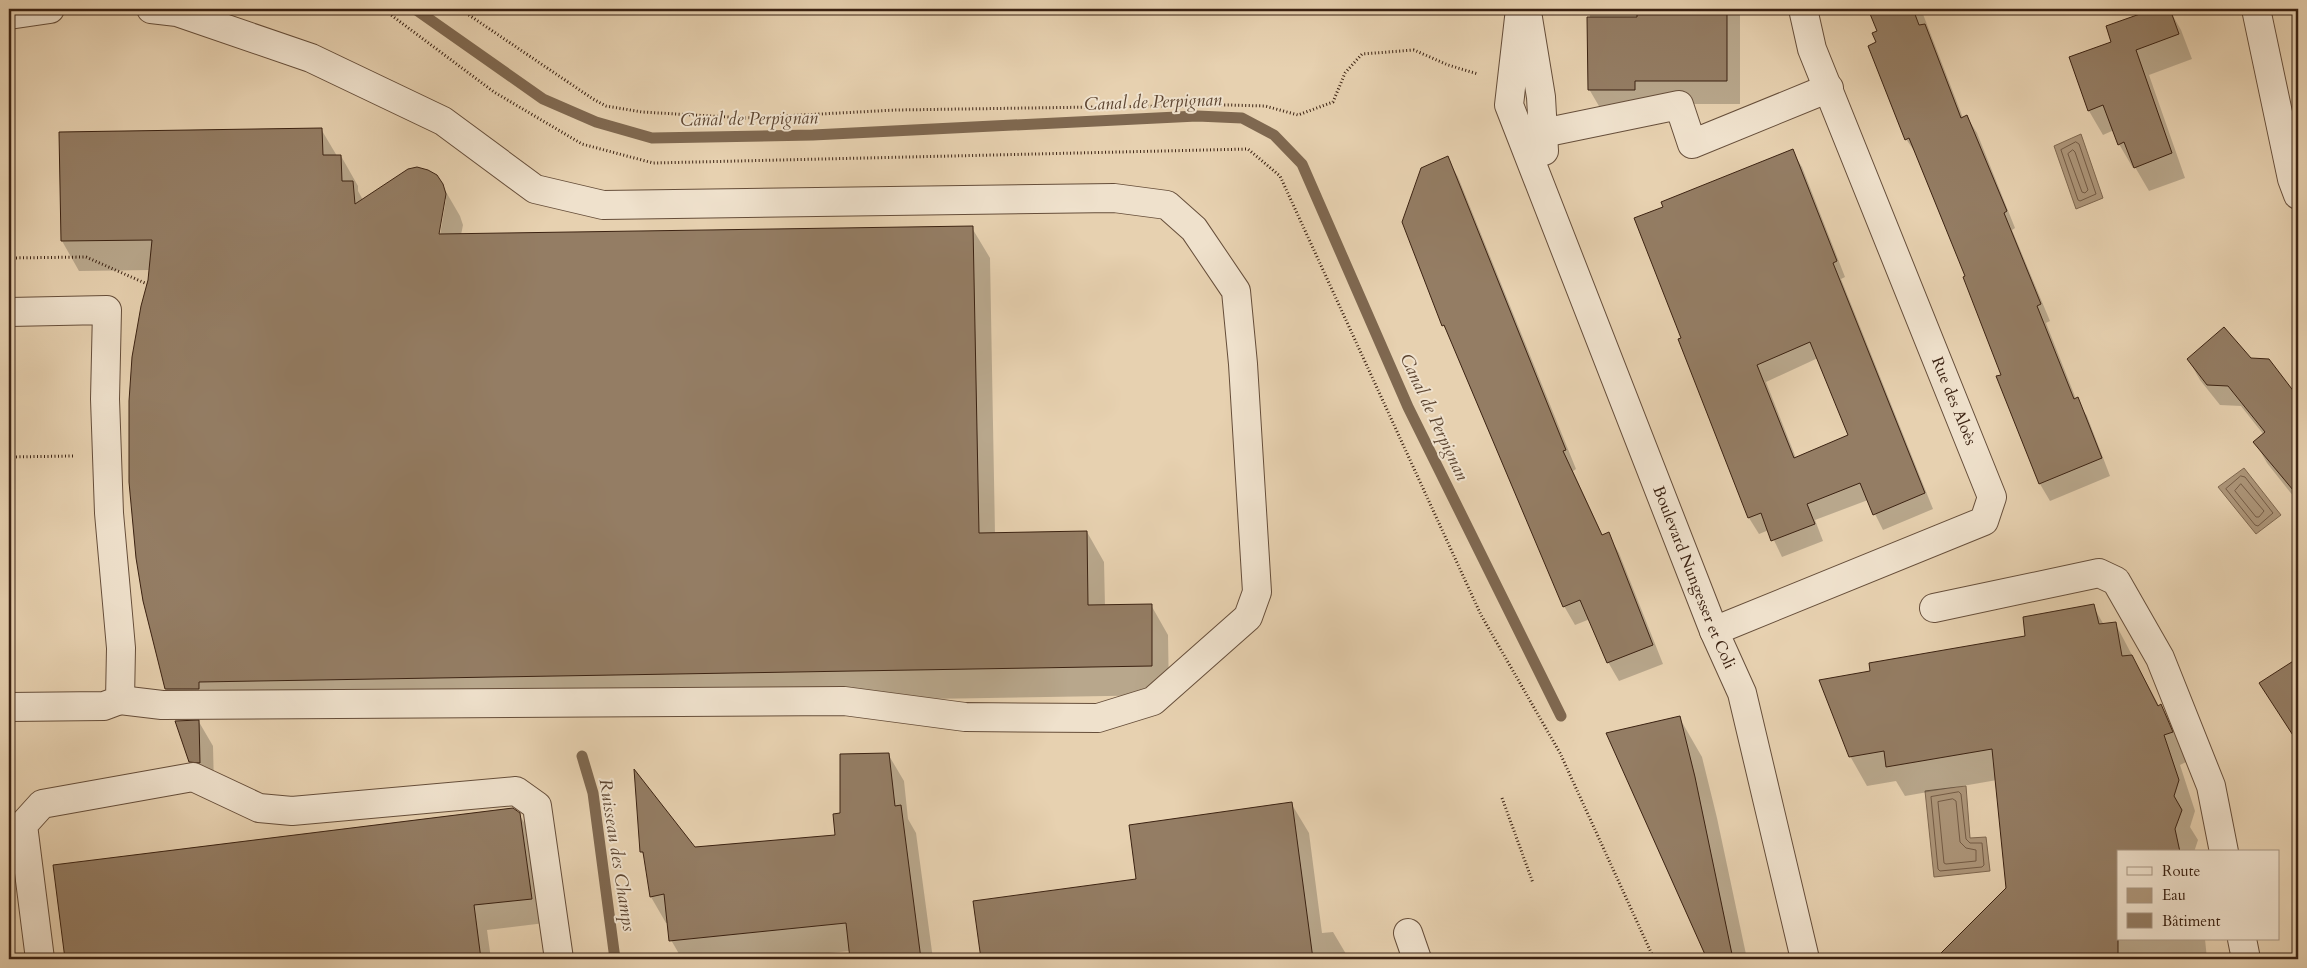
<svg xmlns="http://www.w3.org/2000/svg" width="2307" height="968" font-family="Cardo,serif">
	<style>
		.water { fill: #ad967a; stroke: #7f6850 }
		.shadow { fill: #0003; fill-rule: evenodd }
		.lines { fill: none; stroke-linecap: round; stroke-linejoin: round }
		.shore { stroke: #745c46; stroke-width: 1 }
		.stream { stroke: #7f6850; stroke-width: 11 }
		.building { fill: #947d64; stroke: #3b2212; fill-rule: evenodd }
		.minor-casing { stroke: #664e3a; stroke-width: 30 }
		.path { stroke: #3b2212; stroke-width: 3; stroke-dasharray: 1 2.5; stroke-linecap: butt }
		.minor { stroke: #efe1cc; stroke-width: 28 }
		.labels { text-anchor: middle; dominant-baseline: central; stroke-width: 4; stroke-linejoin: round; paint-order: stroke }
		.street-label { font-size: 16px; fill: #3b2212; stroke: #efe1cc }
		.water-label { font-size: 18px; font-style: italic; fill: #5d4531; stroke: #efe1cc }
	</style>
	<rect width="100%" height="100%" fill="#e7d1b0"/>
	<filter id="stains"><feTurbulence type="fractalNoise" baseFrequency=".004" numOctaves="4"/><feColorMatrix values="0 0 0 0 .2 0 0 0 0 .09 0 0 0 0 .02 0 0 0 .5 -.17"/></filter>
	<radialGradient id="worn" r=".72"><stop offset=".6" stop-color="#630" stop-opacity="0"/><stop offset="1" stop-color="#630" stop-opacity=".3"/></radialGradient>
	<path class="water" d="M 2081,134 L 2103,198 L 2076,209 L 2054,146 Z
		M 2244,468 L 2281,515 L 2256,534 L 2218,487 Z
		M 1966,786 L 1970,838 L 1986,837 L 1990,871 L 1934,877 L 1925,791 Z"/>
	<path class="shadow" d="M 1590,9 L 1740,9 L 1740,104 L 1648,104 L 1603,113 L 1589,89 Z
		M 1869,9 L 1921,9 L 1963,118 L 1967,117 L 1977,133 L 2015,228 L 2012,230 L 2050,321 L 2046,323 L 2076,399 L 2087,416 L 2110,476 L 2050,501 L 2040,484 L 1998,377 L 2003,375 L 1967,277 L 1917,155 L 1906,139 L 1877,43 L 1879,32 Z
		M 2158,9 L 2169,9 L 2181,30 L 2192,59 L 2149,75 L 2185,178 L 2149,191 L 2135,167 L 2133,168 L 2119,144 L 2114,130 L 2103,135 L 2089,111 L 2113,42 L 2107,27 Z
		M 321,129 L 337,156 L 341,156 L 358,186 L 358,191 L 363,200 L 442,185 L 460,216 L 463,225 L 461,235 L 972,228 L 990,258 L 995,534 L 1087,532 L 1104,562 L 1105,606 L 1151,605 L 1168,635 L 1169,695 L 215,711 L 215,719 L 184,719 L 166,689 L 150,270 L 79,271 L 62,241 ZM 444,199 L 446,199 L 439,241 L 436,240 Z
		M 1792,151 L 1802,167 L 1845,277 L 1841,279 L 1933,509 L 1883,530 L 1868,500 L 1815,520 L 1823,541 L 1782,557 L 1769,530 L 1759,534 L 1749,518 L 1680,340 L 1683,339 L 1665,207 ZM 1818,358 L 1850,436 L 1796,458 L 1766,382 Z
		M 1447,158 L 1458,177 L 1576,469 L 1573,471 L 1603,536 L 1608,534 L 1619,553 L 1663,664 L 1619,681 L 1608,662 L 1590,619 L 1575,625 L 1564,606 L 1452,340 L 1443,325 Z
		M 2188,359 L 2268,360 L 2298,399 L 2298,502 L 2267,463 L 2255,442 L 2264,435 L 2241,406 L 2220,405 L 2200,380 Z
		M 2093,606 L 2104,625 L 2115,623 L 2159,706 L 2161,705 L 2178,735 L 2188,761 L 2180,765 L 2195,811 L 2190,827 L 2198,840 L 2194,852 L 2118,852 L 2118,939 L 2205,939 L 2207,959 L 1937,959 L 2008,888 L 1997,780 L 1905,796 L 1896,781 L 1867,786 L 1850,756 L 1871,672 L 2027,637 Z
		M 2298,659 L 2298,742 L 2297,742 L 2261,683 Z
		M 1679,717 L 1702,757 L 1717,818 L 1747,959 L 1708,959 L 1608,734 Z
		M 199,722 L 213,746 L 214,787 L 204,786 L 190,761 Z
		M 888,754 L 904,781 L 908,819 L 916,833 L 933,959 L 852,959 L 851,951 L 763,959 L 682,959 L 671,940 L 669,923 L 666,923 L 651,897 L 645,858 L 641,851 L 837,836 L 842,814 Z
		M 1291,803 L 1309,833 L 1322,933 L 1333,932 L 1349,959 L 982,959 L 974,902 L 1138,880 Z
		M 519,814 L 534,839 L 545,923 L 487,930 L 491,959 L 66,959 L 54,866 Z
		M 1536,953 L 1540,959 L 1518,959 Z"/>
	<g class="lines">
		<path class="shore" d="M 2076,142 L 2079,144 L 2096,194 L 2080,201 L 2078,200 L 2061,150 Z
			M 2073,150 L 2075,152 L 2088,190 L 2085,193 L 2082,192 L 2068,154 Z
			M 2241,476 L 2245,477 L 2273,513 L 2258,526 L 2255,525 L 2226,489 Z
			M 2241,484 L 2264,511 L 2259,517 L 2256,517 L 2235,491 Z
			M 1959,792 L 1961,794 L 1966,839 L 1970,843 L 1982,843 L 1984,865 L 1982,867 L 1940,871 L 1938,869 L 1931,797 Z
			M 1953,799 L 1956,801 L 1960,842 L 1966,848 L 1976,850 L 1976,861 L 1946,864 L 1944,863 L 1938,802 Z"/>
		<path class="stream" d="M 415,9 L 543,99 L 596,122 L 652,138 L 813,135 L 1197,116 L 1242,118 L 1274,135 L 1302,164 L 1408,407 L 1561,716
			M 582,756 L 593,793 L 615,959"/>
	</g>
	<path class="building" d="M 1637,9 L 1727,9 L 1727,81 L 1635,81 L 1635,90 L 1588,90 L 1587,17 L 1637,17 Z
		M 1868,9 L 1913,9 L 1919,25 L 1925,24 L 1961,118 L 1967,115 L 2007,211 L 2004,213 L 2041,304 L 2037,306 L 2074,399 L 2078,397 L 2102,458 L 2039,484 L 1996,376 L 2001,375 L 1963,277 L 1965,276 L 1909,138 L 1905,140 L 1868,46 L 1876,42 L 1872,33 L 1877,31 Z
		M 2154,9 L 2170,9 L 2179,34 L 2136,50 L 2172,153 L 2134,168 L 2124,142 L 2118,145 L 2103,105 L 2088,111 L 2069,57 L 2111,42 L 2106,26 Z
		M 322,128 L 323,155 L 341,155 L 342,181 L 353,181 L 355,204 L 408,169 L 417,167 L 428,170 L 437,175 L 443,184 L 446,194 L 439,234 L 973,226 L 979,533 L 1087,531 L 1088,605 L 1152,604 L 1152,666 L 199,682 L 199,689 L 165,689 L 143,601 L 136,558 L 129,482 L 129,401 L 132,357 L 141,306 L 148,280 L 152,240 L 61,241 L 59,132 Z
		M 1793,149 L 1837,261 L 1833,263 L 1925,493 L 1873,515 L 1860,483 L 1807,504 L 1815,524 L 1771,541 L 1761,513 L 1748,518 L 1678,339 L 1681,338 L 1634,218 L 1663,207 L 1661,202 ZM 1810,342 L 1848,435 L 1794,458 L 1757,365 Z
		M 1448,156 L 1566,450 L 1563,451 L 1602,535 L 1609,532 L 1653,645 L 1607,663 L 1580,600 L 1563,607 L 1444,325 L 1442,326 L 1402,222 L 1421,168 Z
		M 2224,327 L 2251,358 L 2269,359 L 2298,397 L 2298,496 L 2253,442 L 2265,432 L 2228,386 L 2207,385 L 2187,359 Z
		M 2094,604 L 2099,624 L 2116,622 L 2122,656 L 2132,655 L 2158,706 L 2161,704 L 2173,732 L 2164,735 L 2179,780 L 2174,796 L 2182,810 L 2175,829 L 2180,852 L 2118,852 L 2118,959 L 1935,959 L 2006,888 L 1992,749 L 1886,767 L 1884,751 L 1849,757 L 1819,680 L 1870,671 L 1869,663 L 2025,636 L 2023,617 Z
		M 2298,658 L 2298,743 L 2259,683 Z
		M 1680,716 L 1695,777 L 1733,959 L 1707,959 L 1606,733 Z
		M 199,720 L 200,763 L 189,762 L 175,721 Z
		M 889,753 L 895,806 L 901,805 L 921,959 L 850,959 L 846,923 L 669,941 L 664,894 L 650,897 L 643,852 L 640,852 L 634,769 L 695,847 L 835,835 L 833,814 L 840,813 L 840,754 Z
		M 1292,802 L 1313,959 L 981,959 L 973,901 L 1136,879 L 1129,825 Z
		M 513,808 L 520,813 L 532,899 L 474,905 L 481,959 L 65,959 L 53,865 Z"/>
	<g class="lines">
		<defs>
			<g id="minor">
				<path id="s1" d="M 1520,9 L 1509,105 L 1714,631 L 1742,693 L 1805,959"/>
				<path d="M 2256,9 L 2292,179 L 2298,195"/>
				<path d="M 9,15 L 50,9"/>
				<path d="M 1528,18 L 1541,97 L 1544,151"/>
				<path d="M 1543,133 L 1679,105 L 1692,144 L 1829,88"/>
				<path d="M 9,312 L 107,310 L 105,399 L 109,513 L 121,648 L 120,700 L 104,706 L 9,707"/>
				<path d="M 1934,608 L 2099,573 L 2116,581 L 2160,658 L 2211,786 L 2224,852"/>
				<path d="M 1714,631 L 1984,521 L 1992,497 L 1812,49 L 1803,9"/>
				<path d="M 120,700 L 162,705 L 844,701 L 965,717 L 1098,718 L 1153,701 L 1248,617 L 1257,592 L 1243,364 L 1236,291 L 1194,229 L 1167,205 L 1114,198 L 603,205 L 535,189 L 443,121 L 311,58 L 177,12 L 151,9"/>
				<path d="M 1408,933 L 1417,959"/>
				<path d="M 2242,939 L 2246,959"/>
				<path d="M 40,959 L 23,825 L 42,804 L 193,777 L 259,808 L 292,811 L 516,791 L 537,806 L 559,959"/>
			</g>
		</defs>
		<use href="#minor" class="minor-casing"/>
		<path class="path" d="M 383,9 L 494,92 L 582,144 L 653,163 L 1248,149 L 1280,176 L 1481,615 L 1560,753 L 1654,959
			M 460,9 L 593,99 L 606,106 L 642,112 L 745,118 L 896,110 L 1228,105 L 1265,106 L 1298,115 L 1333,102 L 1345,73 L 1362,54 L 1414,50 L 1448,65 L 1478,74
			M 9,258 L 86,257 L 147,284
			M 9,457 L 73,456
			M 1502,798 L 1533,883"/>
		<use href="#minor" class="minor"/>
	</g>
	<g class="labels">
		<g class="street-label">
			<text transform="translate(1954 401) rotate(68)">Rue des Aloès</text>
			<text stroke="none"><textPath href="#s1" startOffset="604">Boulevard Nungesser et Coli</textPath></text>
		</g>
		<g class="water-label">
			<text transform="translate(1153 102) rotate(-2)">Canal de Perpignan</text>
			<text transform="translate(749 119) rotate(-1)">Canal de Perpignan</text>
			<text transform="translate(1434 417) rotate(65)">Canal de Perpignan</text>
			<text transform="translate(617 855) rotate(81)">Ruisseau des Champs</text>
		</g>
	</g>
	<rect width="2307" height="968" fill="none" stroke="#e7d1b0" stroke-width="30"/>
	<rect x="10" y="10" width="2287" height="948" fill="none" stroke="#3b2212" stroke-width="2.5"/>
	<rect x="15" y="15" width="2277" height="938" fill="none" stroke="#3b2212"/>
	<rect x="2117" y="850" width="162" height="90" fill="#efe1cc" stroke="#a79582"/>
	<rect x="2127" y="867" width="25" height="8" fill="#efe1cc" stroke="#a79582"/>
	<text x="2162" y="876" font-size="15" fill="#3b2212">Route</text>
	<rect x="2127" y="888" width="25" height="15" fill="#ad967a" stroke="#a79582"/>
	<text x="2162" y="900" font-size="15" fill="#3b2212">Eau</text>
	<rect x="2127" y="913" width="25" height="15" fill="#947d64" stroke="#a79582"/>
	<text x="2162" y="926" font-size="15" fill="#3b2212">Bâtiment</text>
	<rect width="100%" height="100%" filter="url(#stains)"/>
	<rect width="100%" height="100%" fill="url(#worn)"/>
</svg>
